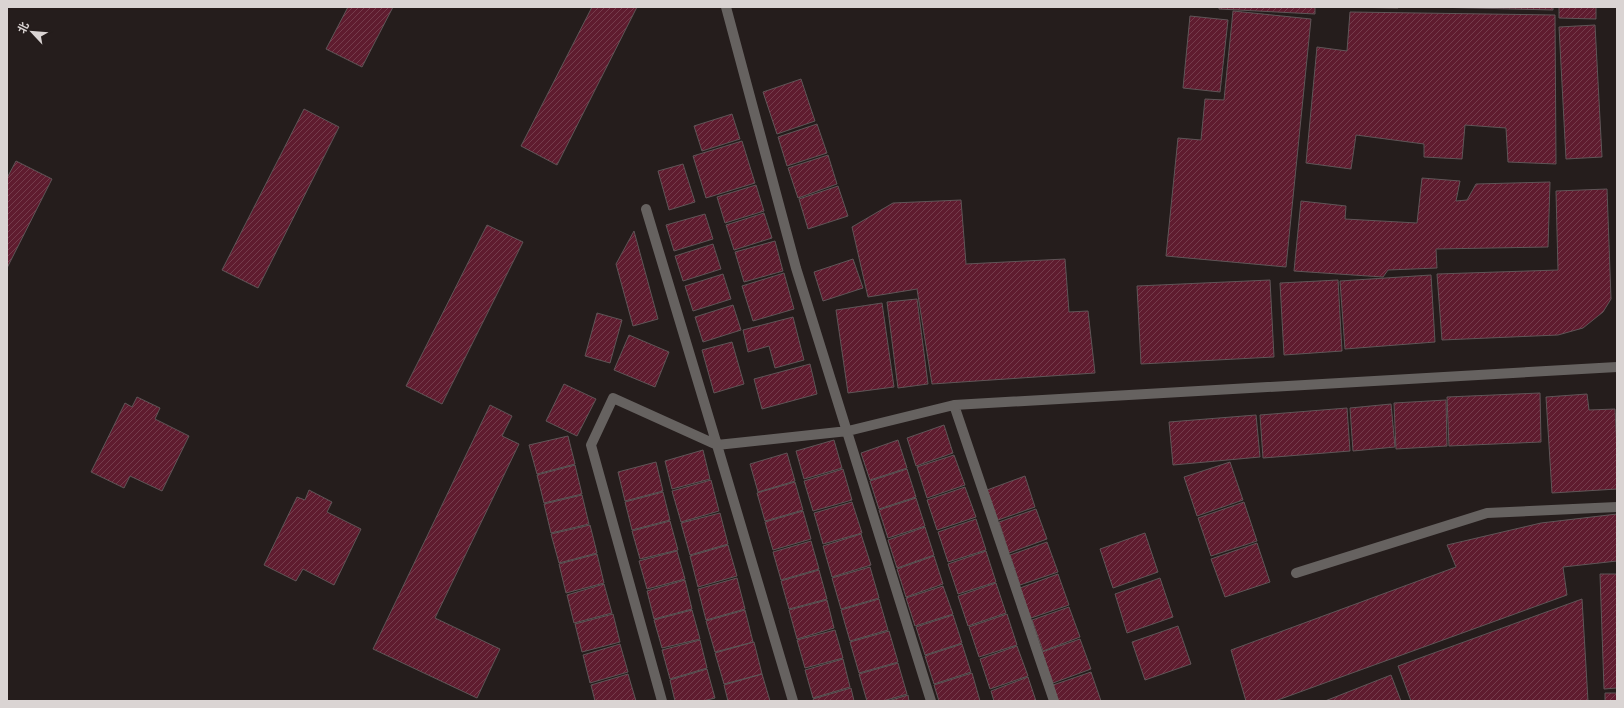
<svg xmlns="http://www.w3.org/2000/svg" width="1624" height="708" font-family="'DM Sans','Noto Sans SC',sans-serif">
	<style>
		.building { fill: url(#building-hatch); stroke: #5f5557 }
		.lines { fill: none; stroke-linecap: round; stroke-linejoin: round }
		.minor { stroke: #666260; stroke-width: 10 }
	</style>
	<defs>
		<pattern id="building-hatch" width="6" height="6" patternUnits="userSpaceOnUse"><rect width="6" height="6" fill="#5f1c2f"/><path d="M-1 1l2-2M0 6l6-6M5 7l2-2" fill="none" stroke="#753c4c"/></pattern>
	</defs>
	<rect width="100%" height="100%" fill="#251d1c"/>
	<path class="building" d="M 348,7 L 393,7 L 362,67 L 326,49 Z
		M 592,7 L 637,7 L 557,165 L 521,146 Z
		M 1219,7 L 1315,7 L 1315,14 L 1219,9 Z
		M 1346,7 L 1398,7 L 1398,8 Z
		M 1432,7 L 1553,7 L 1553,10 Z
		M 1559,7 L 1596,7 L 1596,19 L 1559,18 Z
		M 1233,11 L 1311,19 L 1286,267 L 1166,256 L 1178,138 L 1201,140 L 1205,99 L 1224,100 Z
		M 1350,12 L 1555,15 L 1556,164 L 1508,162 L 1506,128 L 1465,125 L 1462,159 L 1424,157 L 1424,144 L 1356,135 L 1351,169 L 1306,163 L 1317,47 L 1347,51 Z
		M 1190,16 L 1228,20 L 1220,92 L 1183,88 Z
		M 1595,25 L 1602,157 L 1566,159 L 1559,27 Z
		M 801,79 L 815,121 L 777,134 L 763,92 Z
		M 304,109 L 339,127 L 258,288 L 222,270 Z
		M 732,114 L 740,139 L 702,151 L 694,126 Z
		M 817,124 L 827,153 L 787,166 L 778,137 Z
		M 742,141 L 755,183 L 706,198 L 693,156 Z
		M 828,155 L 837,184 L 798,198 L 788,168 Z
		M 16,161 L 52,179 L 7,268 L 7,178 Z
		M 683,164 L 695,202 L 669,210 L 658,171 Z
		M 1422,178 L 1460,181 L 1456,201 L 1467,200 L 1476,184 L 1550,182 L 1548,247 L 1436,249 L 1437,268 L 1388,270 L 1383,277 L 1294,271 L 1301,201 L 1346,206 L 1345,219 L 1417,223 Z
		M 756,185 L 764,211 L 725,223 L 717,197 Z
		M 838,186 L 848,216 L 808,229 L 799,199 Z
		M 1607,189 L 1611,299 L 1603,312 L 1583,328 L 1558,335 L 1442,340 L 1437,274 L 1558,270 L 1556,191 Z
		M 961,200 L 966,264 L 1065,259 L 1069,312 L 1088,311 L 1095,373 L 932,384 L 917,289 L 868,297 L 852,227 L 893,203 Z
		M 764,213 L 772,238 L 734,250 L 726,225 Z
		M 705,214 L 713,239 L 674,251 L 666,225 Z
		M 487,225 L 523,242 L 442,404 L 406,386 Z
		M 634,231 L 658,319 L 633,326 L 616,264 Z
		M 775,241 L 783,271 L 744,282 L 735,252 Z
		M 713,244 L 721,269 L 683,281 L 675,256 Z
		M 853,259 L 863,288 L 823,301 L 814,272 Z
		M 784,273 L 794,309 L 753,321 L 742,286 Z
		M 723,274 L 731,299 L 693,311 L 685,286 Z
		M 1431,275 L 1435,342 L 1345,349 L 1340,281 Z
		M 1270,280 L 1274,357 L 1141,364 L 1137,286 Z
		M 1338,280 L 1342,351 L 1284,355 L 1280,283 Z
		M 917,299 L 928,384 L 898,388 L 887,302 Z
		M 882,303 L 894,387 L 848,393 L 836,310 Z
		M 733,305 L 741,330 L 703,342 L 695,317 Z
		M 597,313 L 622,320 L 610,363 L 585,356 Z
		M 793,317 L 804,360 L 775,368 L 769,346 L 748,352 L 743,330 Z
		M 629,335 L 669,352 L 655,387 L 614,370 Z
		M 732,342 L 744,384 L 714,393 L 702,350 Z
		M 810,364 L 817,394 L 762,409 L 754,379 Z
		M 564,384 L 596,399 L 577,436 L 546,421 Z
		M 1540,393 L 1541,442 L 1449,446 L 1447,397 Z
		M 1587,394 L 1589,410 L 1615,409 L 1617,449 L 1617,489 L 1552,493 L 1546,397 Z
		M 137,397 L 160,408 L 155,419 L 189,436 L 162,491 L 130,476 L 124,488 L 91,472 L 125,403 L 132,407 Z
		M 1446,400 L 1447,446 L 1396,449 L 1394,403 Z
		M 1391,404 L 1395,447 L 1353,451 L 1350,408 Z
		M 490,405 L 512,416 L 502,436 L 519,444 L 435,618 L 500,649 L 477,698 L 373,649 Z
		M 1347,408 L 1350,451 L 1263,458 L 1260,415 Z
		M 1256,415 L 1260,457 L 1173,465 L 1169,422 Z
		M 944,425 L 953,453 L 916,466 L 907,438 Z
		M 568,436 L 575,464 L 537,474 L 529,445 Z
		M 834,440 L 842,468 L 804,479 L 796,451 Z
		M 898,440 L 907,468 L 870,480 L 861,453 Z
		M 703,450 L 710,479 L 672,489 L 665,461 Z
		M 787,453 L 795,481 L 758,492 L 750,464 Z
		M 954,455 L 965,485 L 927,498 L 917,467 Z
		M 656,462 L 663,491 L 625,501 L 618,472 Z
		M 1230,462 L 1243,500 L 1197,516 L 1184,477 Z
		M 575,465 L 582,494 L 544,503 L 537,475 Z
		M 843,469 L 852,500 L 813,511 L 804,481 Z
		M 907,469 L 916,497 L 879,509 L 870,481 Z
		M 1025,476 L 1035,507 L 998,520 L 987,490 Z
		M 711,480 L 719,511 L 681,522 L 672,491 Z
		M 795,482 L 803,510 L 765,521 L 757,493 Z
		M 965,487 L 976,517 L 937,530 L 927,500 Z
		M 309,490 L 332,502 L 327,512 L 361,529 L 334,585 L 303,569 L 296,581 L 264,565 L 297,497 L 305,500 Z
		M 663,492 L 670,520 L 632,530 L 625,502 Z
		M 582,495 L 589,524 L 551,533 L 544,504 Z
		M 916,498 L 925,526 L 888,538 L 879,510 Z
		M 852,502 L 862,533 L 823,544 L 814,513 Z
		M 1244,502 L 1257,541 L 1211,556 L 1198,518 Z
		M 1036,509 L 1047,539 L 1009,553 L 999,522 Z
		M 803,511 L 811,539 L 773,550 L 765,522 Z
		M 720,513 L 728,544 L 690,555 L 681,523 Z
		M 1617,514 L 1617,561 L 1563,567 L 1567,595 L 1275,701 L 1246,701 L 1231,650 L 1456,567 L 1447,545 L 1541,523 Z
		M 976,519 L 986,550 L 948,562 L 938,532 Z
		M 670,521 L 678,550 L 640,559 L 632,531 Z
		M 590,525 L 597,553 L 559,563 L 551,534 Z
		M 925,527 L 934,555 L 897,568 L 888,540 Z
		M 1145,533 L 1158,572 L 1113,588 L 1100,549 Z
		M 861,534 L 871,565 L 832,577 L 823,546 Z
		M 811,541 L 819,569 L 781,580 L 773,552 Z
		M 1047,542 L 1058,572 L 1020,585 L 1010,555 Z
		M 1257,543 L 1270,582 L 1225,597 L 1211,559 Z
		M 728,545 L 737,576 L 698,587 L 690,556 Z
		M 677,551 L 685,579 L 647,589 L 639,561 Z
		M 986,551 L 996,582 L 958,594 L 948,564 Z
		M 597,554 L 604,583 L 566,593 L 559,564 Z
		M 934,556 L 943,584 L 906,597 L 897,569 Z
		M 870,567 L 879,598 L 841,609 L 832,578 Z
		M 819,570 L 827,599 L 789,609 L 781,581 Z
		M 1058,574 L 1069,605 L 1031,618 L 1020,588 Z
		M 1600,574 L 1617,574 L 1617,688 L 1604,689 Z
		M 737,578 L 745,609 L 706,620 L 698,589 Z
		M 1160,578 L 1173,617 L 1127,633 L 1115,594 Z
		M 685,580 L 692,609 L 654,619 L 647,591 Z
		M 996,583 L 1006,613 L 968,626 L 958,596 Z
		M 604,584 L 612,613 L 574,623 L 567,595 Z
		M 943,586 L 953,614 L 915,626 L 906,598 Z
		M 879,599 L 888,630 L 850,641 L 841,610 Z
		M 1582,599 L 1588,701 L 1411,701 L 1398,666 Z
		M 827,600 L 834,628 L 797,639 L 789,610 Z
		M 1069,607 L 1080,637 L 1043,651 L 1032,620 Z
		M 692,610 L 700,639 L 662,648 L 654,620 Z
		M 745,610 L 753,642 L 715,652 L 706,621 Z
		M 613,614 L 620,642 L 582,652 L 575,624 Z
		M 1007,614 L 1017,645 L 979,657 L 969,627 Z
		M 953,615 L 962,643 L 925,655 L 916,627 Z
		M 1178,626 L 1191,664 L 1145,680 L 1132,642 Z
		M 835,630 L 843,658 L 805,668 L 797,640 Z
		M 889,631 L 898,662 L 859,673 L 850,642 Z
		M 1080,639 L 1091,669 L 1053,683 L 1042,652 Z
		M 700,640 L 707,668 L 670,679 L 662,650 Z
		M 754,642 L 762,674 L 724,684 L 715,653 Z
		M 620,644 L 628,672 L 590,683 L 583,655 Z
		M 962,644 L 971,672 L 934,684 L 925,656 Z
		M 1017,646 L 1028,676 L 990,689 L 980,659 Z
		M 843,659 L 850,687 L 813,698 L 805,670 Z
		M 898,663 L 907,694 L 883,701 L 867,701 L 859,674 Z
		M 707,669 L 715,698 L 703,701 L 675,701 L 670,680 Z
		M 1091,672 L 1101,701 L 1058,701 L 1053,685 Z
		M 972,673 L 980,701 L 939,701 L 934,685 Z
		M 628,674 L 636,701 L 595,701 L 591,685 Z
		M 762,674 L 770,701 L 728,701 L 724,685 Z
		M 1391,675 L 1401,701 L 1325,701 Z
		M 1028,677 L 1036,701 L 994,701 L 991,691 Z
		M 851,688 L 854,701 L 814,701 L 813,699 Z
		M 1605,693 L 1617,693 L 1617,701 L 1605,701 Z
		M 908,695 L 909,701 L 888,701 Z"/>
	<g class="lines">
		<path class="minor" d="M 726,7 L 796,268 L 931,701
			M 646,209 L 717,445
			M 954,405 L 1054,701
			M 1296,573 L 1487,513 L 1617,507
			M 662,701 L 591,445 L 613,398 L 717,445
			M 793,701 L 717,445 L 848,431 L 954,405 L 1617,367"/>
	</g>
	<rect width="1624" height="708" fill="none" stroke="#dad4d3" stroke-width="16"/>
	<g transform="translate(32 32) rotate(296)" stroke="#251d1c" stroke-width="3" paint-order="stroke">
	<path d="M0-3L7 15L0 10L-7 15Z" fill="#dad4d3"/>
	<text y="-6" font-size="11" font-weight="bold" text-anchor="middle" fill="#dad4d3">北</text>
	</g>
</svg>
